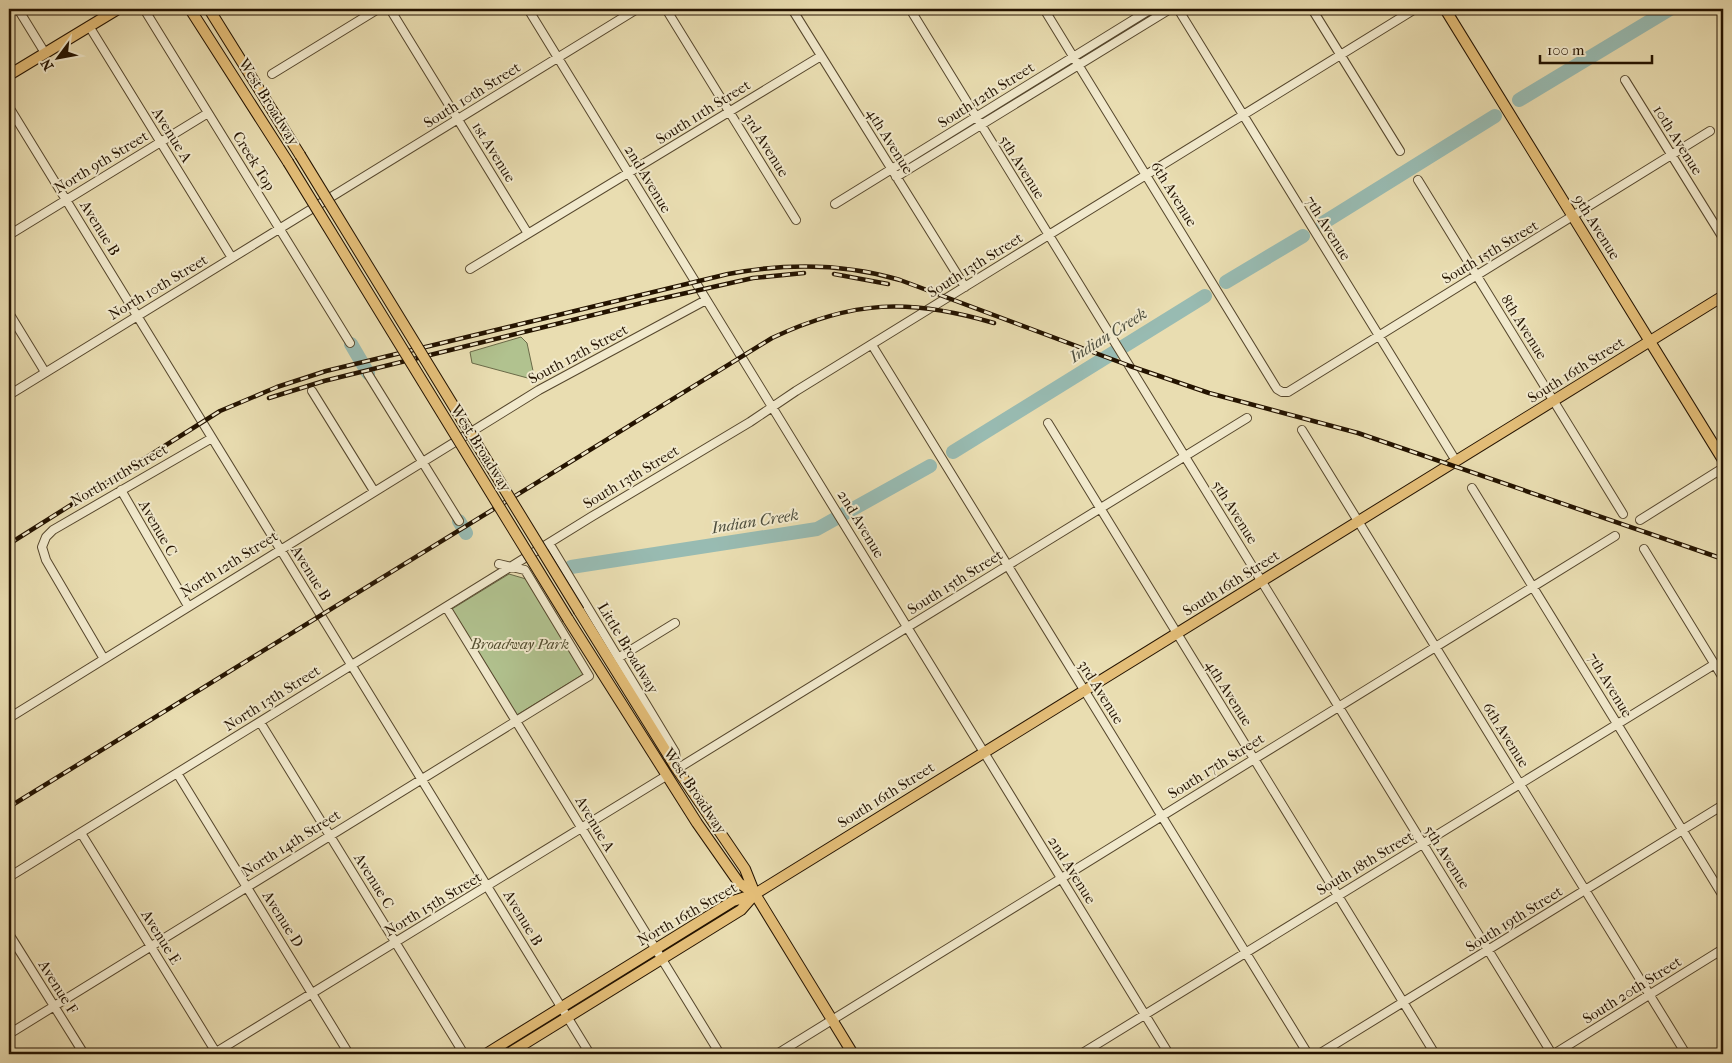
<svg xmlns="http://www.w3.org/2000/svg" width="1732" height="1063" font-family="'IM FELL French Canon',serif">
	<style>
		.green { fill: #b1c28f; stroke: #6a6a48 }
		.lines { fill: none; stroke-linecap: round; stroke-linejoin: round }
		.river { stroke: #98bbb2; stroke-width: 14 }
		.minor-casing { stroke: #55462c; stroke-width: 10 }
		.major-casing { stroke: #241300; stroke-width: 12 }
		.minor { stroke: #f1e9cc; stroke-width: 8 }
		.major { stroke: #e4be78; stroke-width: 10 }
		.rail-casing { stroke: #241300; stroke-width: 4.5 }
		.rail { stroke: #f1e9cc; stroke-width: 2.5; stroke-dasharray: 8; stroke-linecap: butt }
		.major-bridge-casing { stroke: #241300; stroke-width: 12; stroke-linecap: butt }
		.major-bridge { stroke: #e4be78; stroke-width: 10 }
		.labels { text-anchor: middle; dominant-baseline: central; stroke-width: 4; stroke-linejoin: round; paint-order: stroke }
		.street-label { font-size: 15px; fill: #241300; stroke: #f1e9cc }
		.park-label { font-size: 15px; font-style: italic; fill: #555032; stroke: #f1e9cc }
		.water-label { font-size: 16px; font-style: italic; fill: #4d4e3e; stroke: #f1e9cc }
	</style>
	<rect width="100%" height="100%" fill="#e9ddb1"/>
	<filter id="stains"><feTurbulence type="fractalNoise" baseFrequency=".004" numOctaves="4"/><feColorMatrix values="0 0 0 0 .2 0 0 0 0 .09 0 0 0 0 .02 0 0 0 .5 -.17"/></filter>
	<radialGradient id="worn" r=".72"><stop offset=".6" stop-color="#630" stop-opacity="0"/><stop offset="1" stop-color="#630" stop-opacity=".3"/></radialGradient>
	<path class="green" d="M 521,337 L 527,343 L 535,380 L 472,363 L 470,352 Z
		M 509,574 L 526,579 L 585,673 L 517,715 L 452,609 Z"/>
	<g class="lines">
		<path class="river" d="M 1519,100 L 1670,9
			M 1323,223 L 1495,116
			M 1226,282 L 1303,236
			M 351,344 L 368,373
			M 953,452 L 1205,296
			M 459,521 L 466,533
			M 571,567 L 817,529 L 930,466"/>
		<defs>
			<path id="minor" d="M 18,9 L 45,53
				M 144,9 L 350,343
				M 390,9 L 527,232
				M 528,9 L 1169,1054
				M 666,9 L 796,220
				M 792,9 L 965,287
				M 910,9 L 1552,1054
				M 1044,9 L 1277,389 L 1282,392 L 1288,392 L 1710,131
				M 1178,9 L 1456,461
				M 1312,9 L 1400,151
				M 89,26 L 232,258
				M 272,74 L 378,9
				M 1625,80 L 1723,238
				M 9,107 L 590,1054
				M 896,177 L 1170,9
				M 1418,180 L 1623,514
				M 835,204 L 1151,9
				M 9,235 L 208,113
				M 470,269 L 821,56
				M 9,313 L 45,372
				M 872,345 L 1308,1054
				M 368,374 L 459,521
				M 312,391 L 374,491
				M 9,395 L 637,9
				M 1048,423 L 1435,1054
				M 1302,430 L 1686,1054
				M 1472,488 L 1723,896
				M 121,490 L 188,606
				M 1640,520 L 1723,468
				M 549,543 L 675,752 L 677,769 L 1247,418
				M 1644,549 L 1723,678
				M 446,607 L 720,1054
				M 618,658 L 675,623
				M 104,659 L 46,560 L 42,547 L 46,537 L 53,530 L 212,438
				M 9,718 L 539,390 L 706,300
				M 260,722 L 464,1054
				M 177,773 L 349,1054
				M 81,833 L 217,1054
				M 9,877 L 591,517 L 750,422 L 796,391 L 1415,9
				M 9,934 L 84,1054
				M 9,1034 L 589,676 L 525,570 L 499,564
				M 213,1054 L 666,776
				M 777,1054 L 1615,536
				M 1081,1054 L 1715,664
				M 1319,1054 L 1723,805
				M 1554,1054 L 1723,949"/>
			<path id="major" d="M 190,9 L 288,162
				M 209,9 L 300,155
				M 1445,9 L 1723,460
				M 9,75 L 118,9
				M 579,611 L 677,769 L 745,869 L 755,894 L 853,1054
				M 568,619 L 697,823 L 739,883 L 755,894
				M 486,1054 L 733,901 L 755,894 L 768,886 L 1723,296
				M 508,1054 L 741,910 L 755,894"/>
		</defs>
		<use href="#minor" class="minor-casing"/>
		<use href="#major" class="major-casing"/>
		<use href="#minor" class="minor"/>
		<use href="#major" class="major"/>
		<defs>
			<path id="rail" d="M 1719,9 L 1723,17
				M 834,274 L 888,284
				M 269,398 L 324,381 L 646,302 L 753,278 L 804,273
				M 9,544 L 220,411 L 277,387 L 326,371 L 728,274 C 786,263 843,263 900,280 L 1130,366 L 1209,393 L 1358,433 L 1723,559
				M 9,807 L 772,338 C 853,300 909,298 994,323"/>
		</defs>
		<use href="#rail" class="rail-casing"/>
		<use href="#rail" class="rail"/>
		<defs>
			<path id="major-bridge" d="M 300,155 L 579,611
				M 288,162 L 568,619"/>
		</defs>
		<use href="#major-bridge" class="major-bridge-casing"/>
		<use href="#major-bridge" class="major-bridge"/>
	</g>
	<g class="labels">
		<g class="street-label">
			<text transform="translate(472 95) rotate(-32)">South 10th Street</text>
			<text transform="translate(986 95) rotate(-32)">South 12th Street</text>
			<text transform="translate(269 102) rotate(58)">West Broadway</text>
			<text transform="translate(703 112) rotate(-32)">South 11th Street</text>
			<text transform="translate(172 135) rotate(58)">Avenue A</text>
			<text transform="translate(1678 140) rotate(58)">10th Avenue</text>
			<text transform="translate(890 141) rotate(58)">4th Avenue</text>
			<text transform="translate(766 145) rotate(58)">3rd Avenue</text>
			<text transform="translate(494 152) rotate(58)">1st Avenue</text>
			<text transform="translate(254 161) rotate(58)">Creek Top</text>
			<text transform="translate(101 162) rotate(-31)">North 9th Street</text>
			<text transform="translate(1022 167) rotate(58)">5th Avenue</text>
			<text transform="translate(648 179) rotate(59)">2nd Avenue</text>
			<text transform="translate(1174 194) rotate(58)">6th Avenue</text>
			<text transform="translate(1597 227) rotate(58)">9th Avenue</text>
			<text transform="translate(100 228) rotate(58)">Avenue B</text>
			<text transform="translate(1328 228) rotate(58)">7th Avenue</text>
			<text transform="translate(1490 252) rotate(-31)">South 15th Street</text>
			<text transform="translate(975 265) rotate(-32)">South 13th Street</text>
			<text transform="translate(158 287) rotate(-31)">North 10th Street</text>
			<text transform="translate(1524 327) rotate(58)">8th Avenue</text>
			<text transform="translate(578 354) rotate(-28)">South 12th Street</text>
			<text transform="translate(1576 370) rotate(-32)">South 16th Street</text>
			<text transform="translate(481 448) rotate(58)">West Broadway</text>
			<text transform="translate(119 475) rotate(-30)">North 11th Street</text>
			<text transform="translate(631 477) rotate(-31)">South 13th Street</text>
			<text transform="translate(1235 512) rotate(58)">5th Avenue</text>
			<text transform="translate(861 524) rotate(59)">2nd Avenue</text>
			<text transform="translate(158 528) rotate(60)">Avenue C</text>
			<text transform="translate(229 564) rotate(-32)">North 12th Street</text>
			<text transform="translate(311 573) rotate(58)">Avenue B</text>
			<text transform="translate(955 582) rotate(-32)">South 15th Street</text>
			<text transform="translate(1231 583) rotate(-32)">South 16th Street</text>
			<text transform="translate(628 648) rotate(59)">Little Broadway</text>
			<text transform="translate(1610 685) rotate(59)">7th Avenue</text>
			<text transform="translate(1101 692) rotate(58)">3rd Avenue</text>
			<text transform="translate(1229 693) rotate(58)">4th Avenue</text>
			<text transform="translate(272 698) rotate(-32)">North 13th Street</text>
			<text transform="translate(1506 735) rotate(58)">6th Avenue</text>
			<text transform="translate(1216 766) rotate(-32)">South 17th Street</text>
			<text transform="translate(695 791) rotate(56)">West Broadway</text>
			<text transform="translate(886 795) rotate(-32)">South 16th Street</text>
			<text transform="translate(595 824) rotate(59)">Avenue A</text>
			<text transform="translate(291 843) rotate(-32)">North 14th Street</text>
			<text transform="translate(1447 857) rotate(58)">5th Avenue</text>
			<text transform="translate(1365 863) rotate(-31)">South 18th Street</text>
			<text transform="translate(1072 870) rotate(58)">2nd Avenue</text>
			<text transform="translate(374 881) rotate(58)">Avenue C</text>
			<text transform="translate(433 904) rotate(-31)">North 15th Street</text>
			<text transform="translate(687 914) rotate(-30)">North 16th Street</text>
			<text transform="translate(523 918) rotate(59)">Avenue B</text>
			<text transform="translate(283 919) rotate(58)">Avenue D</text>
			<text transform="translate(1514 919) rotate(-32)">South 19th Street</text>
			<text transform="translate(161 937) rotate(58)">Avenue E</text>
			<text transform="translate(58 987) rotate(58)">Avenue F</text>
			<text transform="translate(1632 990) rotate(-32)">South 20th Street</text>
		</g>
		<g class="park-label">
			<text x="520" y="644">Broadway Park</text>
		</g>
		<g class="water-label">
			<text transform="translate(1108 335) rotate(-32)">Indian Creek</text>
			<text transform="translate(755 521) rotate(-9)">Indian Creek</text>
		</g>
	</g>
	<rect width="1732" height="1063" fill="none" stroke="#e9ddb1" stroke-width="30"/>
	<rect x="10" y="10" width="1712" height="1043" fill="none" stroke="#241300" stroke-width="2.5"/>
	<rect x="15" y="15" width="1702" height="1033" fill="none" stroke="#241300"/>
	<g transform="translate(58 58) rotate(238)" stroke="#f1e9cc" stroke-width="4" paint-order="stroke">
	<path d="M0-4L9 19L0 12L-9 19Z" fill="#241300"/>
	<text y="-8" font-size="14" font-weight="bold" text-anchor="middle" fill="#241300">N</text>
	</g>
	<path d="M1540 55v8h112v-8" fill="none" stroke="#241300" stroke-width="2.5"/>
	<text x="1547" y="55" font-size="15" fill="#241300" stroke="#f1e9cc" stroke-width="4" paint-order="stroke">100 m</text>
	<rect width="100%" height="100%" filter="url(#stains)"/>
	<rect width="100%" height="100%" fill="url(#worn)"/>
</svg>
